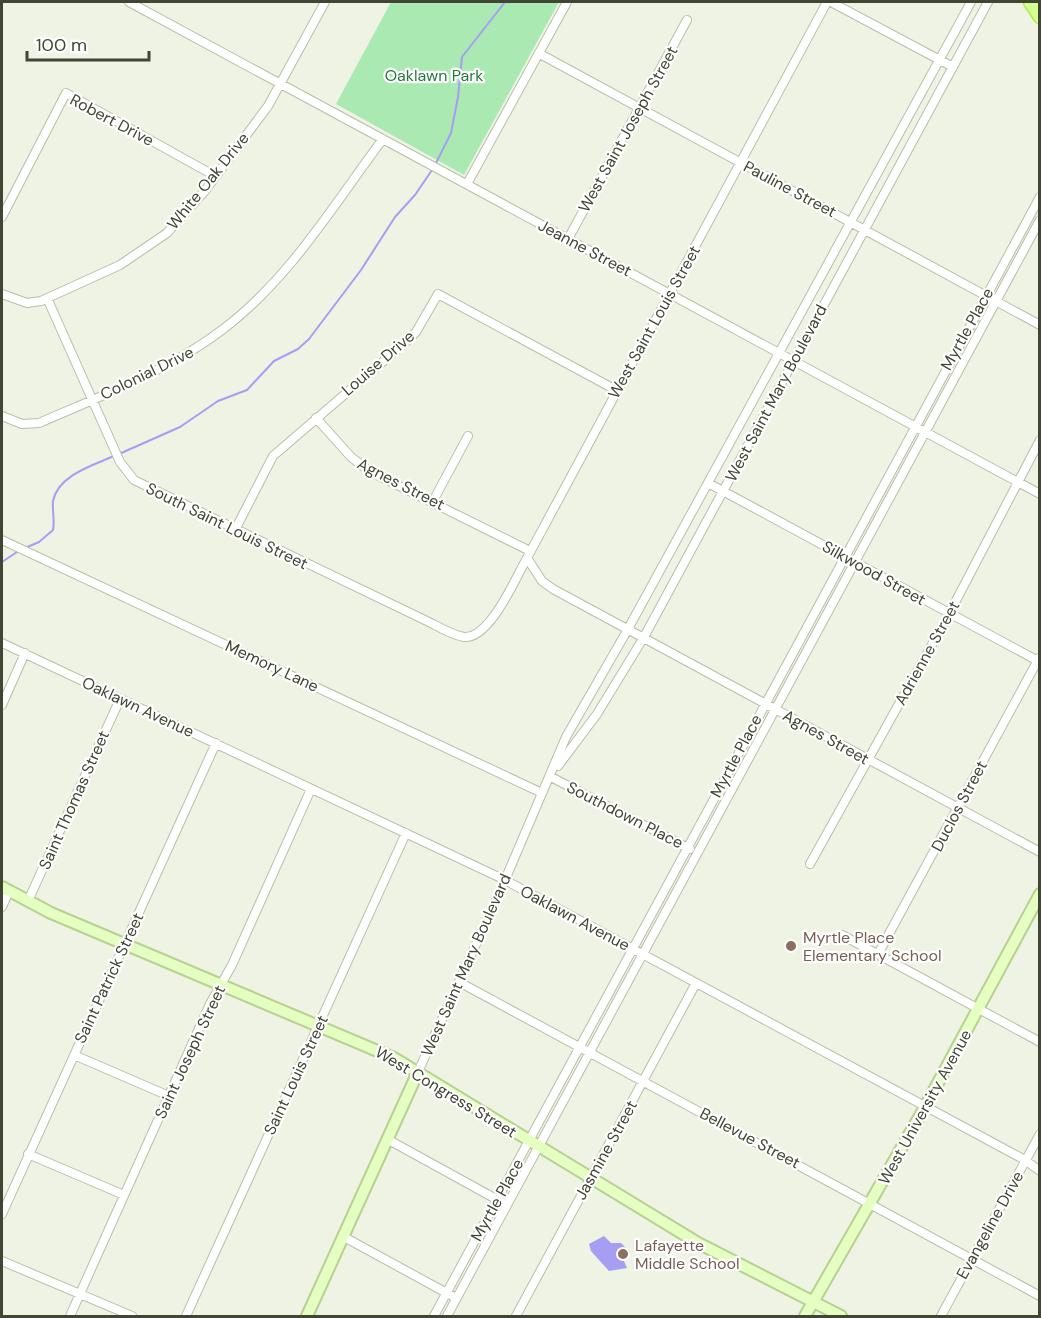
<svg xmlns="http://www.w3.org/2000/svg" width="1041" height="1318" font-family="'DM Sans',sans-serif">
	<style>
		.green { fill: #abe9b3 }
		.water { fill: #a59ef2 }
		.lines { fill: none; stroke-linecap: round; stroke-linejoin: round }
		.stream { stroke: #a59ef2; stroke-width: 2 }
		.street-casing { stroke: #b6bfa7; stroke-width: 10 }
		.secondary-casing { stroke: #b7d190; stroke-width: 14 }
		.primary-casing { stroke: #b5e75e; stroke-width: 15 }
		.street { stroke: #fff; stroke-width: 8 }
		.secondary { stroke: #e5ffc2; stroke-width: 10 }
		.primary { stroke: #d5ff91; stroke-width: 12 }
		.education-dot { fill: #8d6e63; stroke: #fff; stroke-width: 2 }
		.labels { text-anchor: middle; dominant-baseline: central; stroke-width: 4.5; stroke-linejoin: round; paint-order: stroke }
		.park-label { font-size: 16px; fill: #26793e; stroke: #fff }
		.street-label { font-size: 16px; fill: #404534; stroke: #fff }
		.education-label { font-size: 16px; fill: #785e54; stroke: #fff; text-anchor: start }
	</style>
	<rect width="100%" height="100%" fill="#eef3e4"/>
	<path class="green" d="M 391,2 L 559,2 L 464,175 L 336,104 Z"/>
	<path class="water" d="M 604,1236 L 611,1243 L 621,1243 L 630,1252 L 624,1261 L 627,1268 L 609,1271 L 591,1251 L 589,1244 Z"/>
	<g class="lines">
		<path class="stream" d="M 435,165 L 451,133 L 458,97 L 462,57 L 505,2
			M 119,454 L 180,427 L 218,401 L 247,390 L 274,361 L 298,349 L 309,339 L 361,270 L 395,217 L 415,195 L 432,170
			M 25,548 L 39,542 L 53,530 C 55,520 52,511 53,501 C 58,475 94,465 114,456
			M 2,562 L 20,550"/>
		<defs>
			<path id="street" d="M 129,2 L 1040,494
				M 831,2 L 953,67
				M 540,54 L 1040,325
				M 467,184 L 567,2
				M 2,217 L 66,93 L 215,176
				M 568,239 L 687,20
				M 2,294 L 27,303 L 41,301 L 120,265 L 167,233 L 204,192 L 268,106 L 325,2
				M 47,298 L 120,462 L 134,480 L 429,622 C 439,627 452,635 464,637 C 490,639 515,579 527,558 L 827,2
				M 2,416 L 22,424 L 39,423 C 101,396 168,371 222,330 C 289,280 334,204 383,139
				M 316,418 L 351,457 L 369,471 L 530,551
				M 708,483 L 1040,662
				M 433,501 L 468,436
				M 235,530 L 273,456 L 408,340 L 416,332 L 438,294 L 616,390
				M 2,540 L 542,793
				M 527,558 L 542,581 L 553,589 L 1040,852
				M 2,643 L 505,880 L 1025,1160 L 1040,1171
				M 2,705 L 25,653
				M 558,766 L 597,714 L 644,637 L 988,2
				M 551,777 L 690,849
				M 810,864 L 949,614 L 1040,440
				M 28,901 L 120,699
				M 2,907 L 9,891
				M 842,935 L 1040,1042
				M 878,954 L 1039,658
				M 459,982 L 1040,1296
				M 74,1055 L 169,1096
				M 418,1072 L 505,880 L 566,737 L 628,629 L 971,2
				M 387,1139 L 507,1205
				M 28,1154 L 124,1195
				M 2,1214 L 216,743
				M 344,1237 L 456,1298
				M 2,1261 L 132,1316
				M 70,1316 L 210,1004 L 232,965 L 311,789
				M 186,1316 L 406,833
				M 434,1316 L 1040,197
				M 447,1316 L 1040,220
				M 516,1316 L 696,983
				M 941,1316 L 1040,1134"/>
			<path id="secondary" d="M 2,887 L 51,913 L 394,1058 L 698,1243 L 841,1316
				M 307,1316 L 418,1072
				M 805,1316 L 925,1107 L 1040,894"/>
			<path id="primary" d="M 1030,2 L 1040,17"/>
		</defs>
		<use href="#street" class="street-casing"/>
		<use href="#secondary" class="secondary-casing"/>
		<use href="#primary" class="primary-casing"/>
		<use href="#street" class="street"/>
		<use href="#secondary" class="secondary"/>
		<use href="#primary" class="primary"/>
	</g>
	<g class="education-dot">
		<circle cx="791" cy="946" r="6"/>
		<circle cx="623" cy="1254" r="6"/>
	</g>
	<g class="labels">
		<g class="park-label">
			<text x="434" y="75">Oaklawn Park</text>
		</g>
		<g class="street-label">
			<text transform="translate(112 120) rotate(28)">Robert Drive</text>
			<text transform="translate(628 129) rotate(-61)">West Saint Joseph Street</text>
			<text transform="translate(208 181) rotate(-51)">White Oak Drive</text>
			<text transform="translate(790 189) rotate(28)">Pauline Street</text>
			<text transform="translate(585 248) rotate(28)">Jeanne Street</text>
			<text transform="translate(654 322) rotate(-61)">West Saint Louis Street</text>
			<text transform="translate(967 329) rotate(-61)">Myrtle Place</text>
			<text transform="translate(378 363) rotate(-41)">Louise Drive</text>
			<text transform="translate(147 373) rotate(-26)">Colonial Drive</text>
			<text transform="translate(776 393) rotate(-62)">West Saint Mary Boulevard</text>
			<text transform="translate(401 484) rotate(27)">Agnes Street</text>
			<text transform="translate(227 526) rotate(26)">South Saint Louis Street</text>
			<text transform="translate(874 573) rotate(29)">Silkwood Street</text>
			<text transform="translate(927 653) rotate(-61)">Adrienne Street</text>
			<text transform="translate(272 666) rotate(25)">Memory Lane</text>
			<text transform="translate(138 707) rotate(25)">Oaklawn Avenue</text>
			<text transform="translate(826 737) rotate(29)">Agnes Street</text>
			<text transform="translate(736 756) rotate(-62)">Myrtle Place</text>
			<text transform="translate(74 800) rotate(-66)">Saint Thomas Street</text>
			<text transform="translate(959 806) rotate(-62)">Duclos Street</text>
			<text transform="translate(625 815) rotate(27)">Southdown Place</text>
			<text transform="translate(575 918) rotate(28)">Oaklawn Avenue</text>
			<text transform="translate(466 965) rotate(-66)">West Saint Mary Boulevard</text>
			<text transform="translate(109 978) rotate(-65)">Saint Patrick Street</text>
			<text transform="translate(190 1052) rotate(-65)">Saint Joseph Street</text>
			<text transform="translate(296 1075) rotate(-65)">Saint Louis Street</text>
			<text transform="translate(446 1092) rotate(31)">West Congress Street</text>
			<text transform="translate(925 1107) rotate(-61)">West University Avenue</text>
			<text transform="translate(750 1138) rotate(28)">Bellevue Street</text>
			<text transform="translate(606 1150) rotate(-61)">Jasmine Street</text>
			<text transform="translate(497 1200) rotate(-61)">Myrtle Place</text>
			<text transform="translate(990 1225) rotate(-61)">Evangeline Drive</text>
		</g>
		<g class="education-label">
			<text x="803" y="937">Myrtle Place<tspan x="803" dy="18">Elementary School</tspan></text>
			<text x="635" y="1245">Lafayette<tspan x="635" dy="18">Middle School</tspan></text>
		</g>
	</g>
	<rect width="1041" height="1318" fill="none" stroke="#404534" stroke-width="6"/>
	<path d="M27 51v9h122v-9" fill="none" stroke="#404534" stroke-width="3"/>
	<text x="36" y="51" font-size="18" fill="#404534" stroke="#ffffff" stroke-width="4.5" paint-order="stroke">100 m</text>
</svg>
